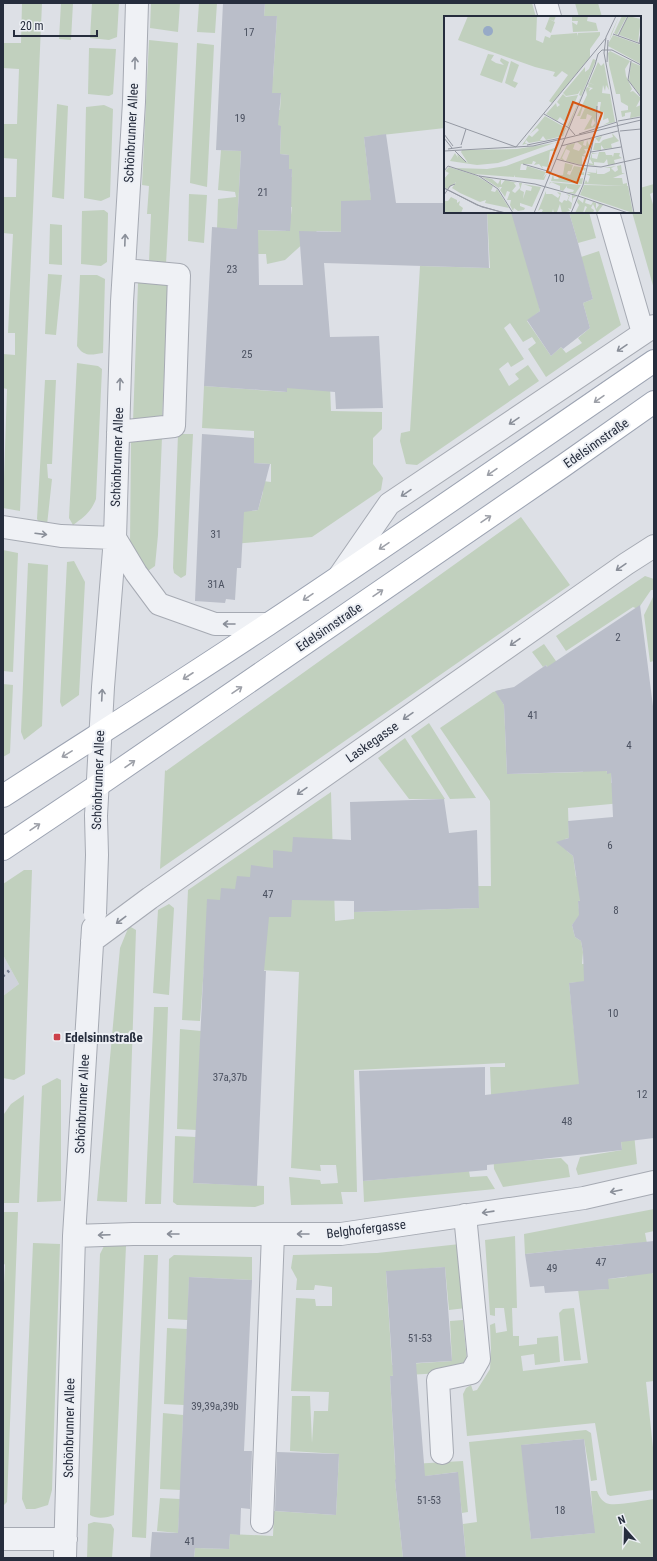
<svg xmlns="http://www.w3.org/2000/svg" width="657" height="1561" font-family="'Roboto Condensed',sans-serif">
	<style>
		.built { fill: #cfd2db }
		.green { fill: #c1d0be }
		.building { fill: #babec9 }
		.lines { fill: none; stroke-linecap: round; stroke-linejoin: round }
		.minor-casing { stroke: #a6aab3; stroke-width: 24 }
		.major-casing { stroke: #9ca3b2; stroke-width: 24 }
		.minor { stroke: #eff1f5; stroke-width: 22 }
		.major { stroke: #fff; stroke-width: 22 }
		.rail { stroke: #767e90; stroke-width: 3; stroke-dasharray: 2 4; stroke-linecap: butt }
		.minor-bridge-casing { stroke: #a6aab3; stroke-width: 24; stroke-linecap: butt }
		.minor-bridge { stroke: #eff1f5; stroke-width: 22 }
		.oneway { stroke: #8a8f99 }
		.oneway2 { stroke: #9da0a8 }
		.poi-dot { fill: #cc414a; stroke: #eceff4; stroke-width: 1.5 }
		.labels { text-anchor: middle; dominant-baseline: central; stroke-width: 4; stroke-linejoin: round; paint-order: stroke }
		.number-label { font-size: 11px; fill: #4b5160 }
		.street-label { font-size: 13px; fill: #262d3d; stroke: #eceff4 }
		.poi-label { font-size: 13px; font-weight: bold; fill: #262d3d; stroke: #eceff4; text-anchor: start }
		.inset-road { fill: none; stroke: #9498a2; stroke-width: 1 }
		.view { fill: #d55511; fill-opacity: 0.15; stroke: #d55511; stroke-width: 2 }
		.inset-edge { fill: none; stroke: #262d3d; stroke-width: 2 }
	</style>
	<rect width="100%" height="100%" fill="#dde0e6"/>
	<path class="built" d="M 3,955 L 19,984 L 3,996 Z"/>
	<path class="green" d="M 22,3 L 42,3 L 20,511 L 3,508 L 7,389 L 3,388 L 3,354 L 15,355 L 15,333 L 8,333 L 13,234 L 3,233 L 3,197 L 16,197 L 17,159 L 3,158 L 3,124 L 17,124 L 19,69 L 3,68 L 3,43 L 21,43 Z
		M 61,3 L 73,3 L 71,40 L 59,39 Z
		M 92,3 L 119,3 L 117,37 L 109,40 L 90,38 Z
		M 151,3 L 180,3 L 178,32 L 150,28 Z
		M 199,3 L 217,3 L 215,33 L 197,32 Z
		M 265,3 L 532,3 L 536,17 L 445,17 L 445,128 L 364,137 L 375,233 L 317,231 L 285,260 L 267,264 L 266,254 L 254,254 L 256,230 L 286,231 L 287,215 L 291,215 L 292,207 L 287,207 L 288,177 L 292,177 L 292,169 L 289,169 L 289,155 L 280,154 L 281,126 L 262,125 L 262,110 L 280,110 L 281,94 L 261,93 L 273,78 L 277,16 L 264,16 Z
		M 575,3 L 598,3 L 602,17 L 579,17 Z
		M 149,40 L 178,43 L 166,264 L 149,262 L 151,214 L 147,214 L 149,186 L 142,185 Z
		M 197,43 L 214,45 L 207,187 L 190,183 Z
		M 89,48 L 116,49 L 113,94 L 109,96 L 88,94 Z
		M 57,104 L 68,106 L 64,199 L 52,197 Z
		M 104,105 L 113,109 L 110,197 L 101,201 L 84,198 L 86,107 Z
		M 221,150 L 241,151 L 237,229 L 217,228 L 218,199 L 236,197 L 235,192 L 218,190 Z
		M 654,184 L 654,192 L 650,194 L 654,208 L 654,289 L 632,212 L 640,212 L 640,188 Z
		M 189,194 L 207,195 L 204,243 L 188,241 Z
		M 104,210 L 108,213 L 107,262 L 101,266 L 81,264 L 82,211 Z
		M 487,212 L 519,212 L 540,311 L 527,321 L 551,356 L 561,347 L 566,353 L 582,343 L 578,338 L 590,328 L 583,303 L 593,299 L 581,257 L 599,251 L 621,325 L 546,377 L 528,349 L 536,343 L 532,337 L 523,342 L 510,323 L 504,328 L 524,359 L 511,367 L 508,362 L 499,369 L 509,386 L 519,379 L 515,374 L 528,365 L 539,381 L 417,465 L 406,464 L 400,441 L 401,433 L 410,431 L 420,266 L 490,268 Z
		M 569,212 L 589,212 L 596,238 L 578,243 Z
		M 50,224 L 62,225 L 62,265 L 49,264 Z
		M 48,274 L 62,275 L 56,335 L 45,334 Z
		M 80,275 L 97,275 L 105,279 L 103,353 C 91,355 84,357 77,346 Z
		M 168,282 L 162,422 L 133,422 L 138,283 Z
		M 328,333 L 331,411 L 382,412 L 382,429 L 373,438 L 373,464 L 383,478 L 381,490 L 312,537 L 233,544 L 227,523 L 251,507 L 252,511 L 258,510 L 263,492 L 263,481 L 271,482 L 271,464 L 254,463 L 254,431 L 202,428 L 204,386 L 286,392 L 287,388 Z
		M 77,363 L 98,366 L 102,369 L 96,499 C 91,512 84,517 73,525 L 69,518 Z
		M 45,380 L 56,380 L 52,464 L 47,464 L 48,478 L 52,479 L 47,525 L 39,522 L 37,519 Z
		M 178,434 L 193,434 L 186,575 L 181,578 L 174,573 L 173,568 Z
		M 162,437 L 158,535 L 155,566 L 145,573 L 130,544 L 131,440 Z
		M 521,517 L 570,585 L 160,869 L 165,770 L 166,771 Z
		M 3,550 L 18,553 L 13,672 L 3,671 Z
		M 74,561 L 85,582 L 79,695 L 62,707 L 60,702 L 67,562 Z
		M 28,563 L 48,565 L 42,726 L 24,740 L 21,732 Z
		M 645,576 L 654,579 L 654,590 L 651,590 L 638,609 L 633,607 L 566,651 L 556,636 Z
		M 653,597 L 654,661 L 650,662 L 644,615 Z
		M 544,644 L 582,698 L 590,693 L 593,696 L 598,692 L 603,695 L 606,716 L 601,718 L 607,773 L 611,773 L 611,783 L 654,778 L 654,800 L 568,808 L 569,838 L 565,839 L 567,851 L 573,856 L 576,877 L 620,872 L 621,884 L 625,884 L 627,899 C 618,896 613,897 605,901 L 602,898 L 578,901 L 580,919 L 576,920 L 572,925 L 575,937 L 581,941 L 583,952 L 582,964 L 654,957 L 654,975 L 569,983 L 576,1048 L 625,1042 L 637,1164 L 578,1175 L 576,1169 L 580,1157 L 622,1150 L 614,1081 L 512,1092 L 520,1161 L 561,1158 L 568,1165 L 570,1177 L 503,1187 L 494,1169 L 490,1067 L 505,1067 L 505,1063 L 354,1070 L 357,1192 L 341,1192 L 343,1204 L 291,1205 L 289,1177 L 320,1180 L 321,1184 L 338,1183 L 336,1165 L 320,1165 L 321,1171 L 291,1168 L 299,972 L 204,967 L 200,1021 L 182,1020 L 188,890 L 331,792 L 335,921 L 354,919 L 354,912 L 479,908 L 478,886 L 491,886 L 490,801 L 440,728 L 493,692 L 504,689 L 500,698 L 504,705 L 507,774 L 583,772 L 583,742 L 579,742 L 577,728 L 559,729 L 559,734 L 550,735 L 549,723 L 574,706 L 546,665 L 543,667 L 532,652 Z
		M 3,684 L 13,685 L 10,753 L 3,757 Z
		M 429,723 L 476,798 L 450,799 L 411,736 Z
		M 405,738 L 445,799 L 409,799 L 378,758 Z
		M 24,870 L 32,870 L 25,1074 L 14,1080 L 3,1078 L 3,996 L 19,984 L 3,955 L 3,884 Z
		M 169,904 L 174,908 L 169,995 L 153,993 L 158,910 Z
		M 129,926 L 136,930 L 127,1202 L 97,1201 L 120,948 Z
		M 154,1007 L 168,1007 L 161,1204 L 145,1204 Z
		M 180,1029 L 201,1031 L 197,1130 L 177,1129 Z
		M 57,1078 L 61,1080 L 61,1201 L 37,1202 L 42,1086 Z
		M 24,1095 L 19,1203 L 3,1203 L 4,1114 L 11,1104 Z
		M 175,1136 L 196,1137 L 193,1183 L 264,1186 L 264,1204 L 255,1207 L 177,1205 L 173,1202 Z
		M 469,1171 L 470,1177 L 487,1176 L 495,1189 L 364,1202 L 363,1181 Z
		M 654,1209 L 654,1231 L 645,1233 L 654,1280 L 654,1381 L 646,1382 L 654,1457 L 654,1490 L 610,1496 L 607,1494 L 595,1423 L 467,1436 L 463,1394 L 466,1388 L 471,1385 L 473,1391 L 477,1390 L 490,1369 L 491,1350 L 490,1325 L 495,1323 L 496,1333 L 507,1331 L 504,1308 L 495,1308 L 495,1316 L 490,1315 L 485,1240 L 515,1236 L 517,1308 L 512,1308 L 513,1336 L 519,1336 L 519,1346 L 537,1344 L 537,1338 L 558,1336 L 560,1362 L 535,1365 L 534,1354 L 521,1356 L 523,1371 L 588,1363 L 577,1282 L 594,1290 L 608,1289 L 608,1279 L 627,1277 L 624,1244 L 525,1254 L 524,1234 Z
		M 3,1212 L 18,1212 L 7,1502 L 3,1506 L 3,1301 L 5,1265 L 3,1262 Z
		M 33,1243 L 60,1244 L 52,1490 L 48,1505 L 35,1509 L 26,1509 L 22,1499 Z
		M 460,1244 L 466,1308 L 449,1310 L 445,1267 L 386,1272 L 392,1365 L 452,1361 L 450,1321 L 463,1320 L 467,1360 L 459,1372 L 390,1376 L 395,1465 L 463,1461 L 468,1512 L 462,1513 L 457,1472 L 395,1480 L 403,1558 L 194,1558 L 195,1548 L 229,1549 L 230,1534 L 273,1536 L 274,1511 L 336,1515 L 339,1454 L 290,1451 L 292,1396 L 310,1396 L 312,1443 L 314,1411 L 328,1411 L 329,1392 L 291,1391 L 296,1298 L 315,1299 L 316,1306 L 332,1306 L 332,1287 L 315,1285 L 314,1290 L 296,1290 L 297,1279 L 291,1268 L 293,1255 L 377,1253 Z
		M 104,1246 L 126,1246 L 114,1515 C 107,1518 96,1519 90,1515 L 100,1254 Z
		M 144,1255 L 158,1255 L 146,1538 L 132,1537 L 132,1533 Z
		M 174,1255 L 252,1257 L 252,1280 L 189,1277 L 188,1320 L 168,1319 L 169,1259 Z
		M 574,1308 L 581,1360 L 564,1361 L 559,1313 L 563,1309 Z
		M 167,1328 L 187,1329 L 184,1405 L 164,1404 Z
		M 163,1413 L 183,1415 L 181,1490 L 160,1489 Z
		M 586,1430 L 591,1433 L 597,1480 L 591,1481 L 584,1439 L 522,1445 L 531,1539 L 594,1533 L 591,1491 L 597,1491 C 599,1496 601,1500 606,1503 C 614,1507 644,1500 654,1499 L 654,1558 L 466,1558 L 463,1524 L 477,1522 L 469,1442 Z
		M 160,1498 L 180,1499 L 178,1533 L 157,1531 Z
		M 94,1522 L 111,1524 L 114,1529 L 112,1558 L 87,1558 L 88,1524 Z"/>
	<path class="building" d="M 223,3 L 265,3 L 264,16 L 277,16 L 272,93 L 281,93 L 278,125 L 281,126 L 280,154 L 289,155 L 289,169 L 292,169 L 291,218 L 290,231 L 258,230 L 259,285 L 303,285 L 299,231 L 341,232 L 341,201 L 371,200 L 364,137 L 386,134 L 396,203 L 445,203 L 445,212 L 487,212 L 489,268 L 324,263 L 330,337 L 379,336 L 383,408 L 336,409 L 335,392 L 287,388 L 287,392 L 204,386 L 212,227 L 237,229 L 241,151 L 216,150 Z
		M 511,212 L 569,212 L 578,243 L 593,299 L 583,303 L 590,328 L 563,349 L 561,347 L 551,356 L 527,320 L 540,311 Z
		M 202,434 L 254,438 L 254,463 L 270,464 L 258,510 L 244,512 L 241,568 L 237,568 L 235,600 L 226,599 L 225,603 L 195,601 Z
		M 640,605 L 654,714 L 654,1138 L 621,1142 L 622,1150 L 487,1165 L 487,1170 L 363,1181 L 359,1071 L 485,1067 L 485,1095 L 579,1084 L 569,983 L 584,981 L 583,952 L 581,941 L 575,937 L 572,925 L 579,915 L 578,901 L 580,901 L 573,856 L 556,842 L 569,838 L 568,821 L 613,817 L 611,773 L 607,774 L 607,771 L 507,774 L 504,705 L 495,691 L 514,687 L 546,665 L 547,667 Z
		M 444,799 L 449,833 L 477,830 L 479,908 L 354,912 L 354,901 L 292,900 L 291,917 L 269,917 L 264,971 L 266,971 L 257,1186 L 193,1183 L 207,899 L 220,900 L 221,888 L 235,889 L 237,876 L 250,877 L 251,865 L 273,868 L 273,850 L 292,852 L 293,837 L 351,840 L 350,802 Z
		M 654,1241 L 654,1273 L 608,1279 L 609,1289 L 545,1293 L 544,1286 L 530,1287 L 525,1254 Z
		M 445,1267 L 452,1361 L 416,1363 L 425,1476 L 458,1472 L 466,1558 L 403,1558 L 395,1480 L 396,1479 L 390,1376 L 393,1376 L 386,1271 Z
		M 189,1277 L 252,1280 L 244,1451 L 252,1451 L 250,1509 L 241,1508 L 240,1535 L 230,1534 L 229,1549 L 195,1548 L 194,1558 L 150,1558 L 152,1532 L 178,1533 Z
		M 584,1439 L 595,1533 L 531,1539 L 521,1445 Z
		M 277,1452 L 339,1454 L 336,1515 L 275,1511 Z"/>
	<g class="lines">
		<defs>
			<path id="minor" d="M 546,3 L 550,17
				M 608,212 L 643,333
				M 118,432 L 174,426 L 179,275 L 124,270
				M 3,527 L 61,536 L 115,538 L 136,573 L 159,604 L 215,624 L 268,624
				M 340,575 L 389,504 L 654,326
				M 96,816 L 103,687 L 115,538 L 122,302 L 134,102 L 137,3
				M 92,941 L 150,898 L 626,564 L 654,546
				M 74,1236 L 133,1234 L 341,1234 L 584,1198 L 654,1182
				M 442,1453 L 438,1380 L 471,1373 L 479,1359 L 465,1215
				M 262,1522 L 273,1234
				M 3,1539 L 66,1539
				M 65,1558 L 74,1236 L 93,928"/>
			<path id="major" d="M 3,796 C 91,739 180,683 267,625 C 397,539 525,449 654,361
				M 3,849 L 97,786 L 563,466 L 654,402"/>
		</defs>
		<use href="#minor" class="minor-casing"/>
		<use href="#major" class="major-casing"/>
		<use href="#minor" class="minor"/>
		<use href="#major" class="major"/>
		<path class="rail" d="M 3,976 L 11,969"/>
		<defs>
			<path id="minor-bridge" d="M 95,914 L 97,855 L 96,816"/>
		</defs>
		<use href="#minor-bridge" class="minor-bridge-casing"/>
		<use href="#minor-bridge" class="minor-bridge"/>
	</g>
	<defs><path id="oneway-shaft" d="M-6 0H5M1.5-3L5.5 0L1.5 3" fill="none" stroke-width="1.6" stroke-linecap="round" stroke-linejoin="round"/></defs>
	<g class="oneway">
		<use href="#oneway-shaft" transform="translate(135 63) rotate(-89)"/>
		<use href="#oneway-shaft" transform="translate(125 240) rotate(-88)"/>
		<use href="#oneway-shaft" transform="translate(622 348) rotate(146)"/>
		<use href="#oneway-shaft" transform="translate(120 384) rotate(-88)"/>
		<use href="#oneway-shaft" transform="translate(514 421) rotate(146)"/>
		<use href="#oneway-shaft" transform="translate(406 493) rotate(146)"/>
		<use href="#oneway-shaft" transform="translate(41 534) rotate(7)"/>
		<use href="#oneway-shaft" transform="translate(621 567) rotate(145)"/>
		<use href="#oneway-shaft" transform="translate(229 624) rotate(180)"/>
		<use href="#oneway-shaft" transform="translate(515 642) rotate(145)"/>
		<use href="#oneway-shaft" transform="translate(102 695) rotate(-87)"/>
		<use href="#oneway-shaft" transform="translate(408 716) rotate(145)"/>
		<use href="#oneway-shaft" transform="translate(302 791) rotate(145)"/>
		<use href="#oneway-shaft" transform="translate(121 920) rotate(143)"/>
		<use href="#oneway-shaft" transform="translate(616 1191) rotate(168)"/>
		<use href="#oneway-shaft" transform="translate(488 1212) rotate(172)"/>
		<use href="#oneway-shaft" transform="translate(173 1234) rotate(-180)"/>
		<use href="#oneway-shaft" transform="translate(303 1234) rotate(180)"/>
		<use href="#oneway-shaft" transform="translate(104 1235) rotate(178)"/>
	</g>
	<g class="oneway2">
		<use href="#oneway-shaft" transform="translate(599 399) rotate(145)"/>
		<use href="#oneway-shaft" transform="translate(492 472) rotate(145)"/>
		<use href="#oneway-shaft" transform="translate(486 519) rotate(-34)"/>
		<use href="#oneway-shaft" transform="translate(384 546) rotate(146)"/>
		<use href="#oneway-shaft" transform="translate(378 593) rotate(-34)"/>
		<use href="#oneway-shaft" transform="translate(308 597) rotate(146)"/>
		<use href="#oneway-shaft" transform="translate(188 676) rotate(147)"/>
		<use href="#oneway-shaft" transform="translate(237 690) rotate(-34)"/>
		<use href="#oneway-shaft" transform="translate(67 754) rotate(149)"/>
		<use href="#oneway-shaft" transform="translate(130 764) rotate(-35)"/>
		<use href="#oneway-shaft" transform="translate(35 827) rotate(-34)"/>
	</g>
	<rect class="poi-dot" x="53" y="1033" width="8" height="8" rx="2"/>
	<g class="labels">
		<g class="number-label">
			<text x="249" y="32">17</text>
			<text x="240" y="118">19</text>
			<text x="263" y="192">21</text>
			<text x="232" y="269">23</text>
			<text x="559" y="278">10</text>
			<text x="247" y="354">25</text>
			<text x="216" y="534">31</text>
			<text x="216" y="584">31A</text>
			<text x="618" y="637">2</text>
			<text x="533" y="715">41</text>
			<text x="629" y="745">4</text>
			<text x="610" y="845">6</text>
			<text x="268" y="894">47</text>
			<text x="616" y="910">8</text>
			<text x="613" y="1013">10</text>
			<text x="230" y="1077">37a,37b</text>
			<text x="642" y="1094">12</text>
			<text x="567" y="1121">48</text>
			<text x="601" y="1262">47</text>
			<text x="552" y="1268">49</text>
			<text x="420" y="1338">51-53</text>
			<text x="215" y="1406">39,39a,39b</text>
			<text x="429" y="1500">51-53</text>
			<text x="560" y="1510">18</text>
			<text x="190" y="1541">41</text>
		</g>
		<g class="street-label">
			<text transform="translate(131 133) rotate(-87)">Schönbrunner Allee</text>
			<text transform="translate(596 443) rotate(-35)">Edelsinnstraße</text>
			<text transform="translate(117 457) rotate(-88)">Schönbrunner Allee</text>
			<text transform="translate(329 627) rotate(-34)">Edelsinnstraße</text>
			<text transform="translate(372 742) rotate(-35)">Laskegasse</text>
			<text transform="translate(98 780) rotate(-88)">Schönbrunner Allee</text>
			<text transform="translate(82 1104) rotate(-87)">Schönbrunner Allee</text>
			<text transform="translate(366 1229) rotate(-7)">Belghofergasse</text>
			<text transform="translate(69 1428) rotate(-89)">Schönbrunner Allee</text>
		</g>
		<g class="poi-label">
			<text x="65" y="1037">Edelsinnstraße</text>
		</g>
	</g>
	<g transform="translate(444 16)">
		<rect width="197" height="197" fill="#dde0e6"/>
		<path d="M 24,0 L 93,0 L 92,24 L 99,27 L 101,20 L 106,22 L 107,19 L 133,17 L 134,20 L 134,17 L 156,16 L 156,19 L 146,33 L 146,41 L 108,87 L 105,85 L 124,59 L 118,55 L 112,61 L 109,60 L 111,56 L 91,51 L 14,24 ZM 106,0 L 112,0 L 110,5 L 105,3 L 111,6 L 107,17 L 101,13 ZM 128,0 L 144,0 L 143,5 L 152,7 L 154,15 L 129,16 L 128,6 L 133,9 L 134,5 L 128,5 ZM 175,0 L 164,28 L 169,19 L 197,29 L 197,48 L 164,30 L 167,18 ZM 178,0 L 183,0 L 173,19 L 170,17 ZM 184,0 L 197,3 L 194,26 L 175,19 ZM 166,35 L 186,45 L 181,53 L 182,60 L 188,73 L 186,76 L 189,75 L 197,82 L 192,91 L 197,89 L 197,100 L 186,102 L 187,96 L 181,97 L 181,100 L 178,101 L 177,95 L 184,94 L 184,90 L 177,86 L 176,78 L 172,78 L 165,49 L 164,37 ZM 44,38 L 50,39 L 47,44 L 52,47 L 60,49 L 56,45 L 57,42 L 65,46 L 58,67 L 36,59 ZM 149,43 L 152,44 L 125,110 L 123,111 L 137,80 L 135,79 L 137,73 L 134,78 L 122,80 L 119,77 L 141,51 L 141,56 L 145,53 ZM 67,45 L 75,49 L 69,65 L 74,67 L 71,72 L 61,67 ZM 154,46 L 157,50 L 160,47 L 165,74 L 162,69 L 161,75 L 159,69 L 158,77 L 166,78 L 171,106 L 159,109 L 165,106 L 164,102 L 159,104 L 160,96 L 155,96 L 154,104 L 157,86 L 154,86 L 151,107 L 149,102 L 147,109 L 148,111 L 151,107 L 151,111 L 140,114 L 148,100 L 143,98 L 142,103 L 136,103 L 141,92 L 139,90 L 136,100 L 133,100 L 143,79 L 142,74 L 140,77 L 143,71 L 146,72 L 145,75 L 149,72 L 144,71 L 145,68 L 143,70 L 144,67 L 151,69 L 145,67 ZM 187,46 L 197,50 L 197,80 L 185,65 ZM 119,78 L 122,81 L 134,79 L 121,110 L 119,108 L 122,104 L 120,105 L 116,101 L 113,105 L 102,98 L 112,87 L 113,91 L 116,89 L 113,86 ZM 101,100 L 122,112 L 119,120 L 102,124 L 99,120 L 96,124 L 101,124 L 85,127 L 82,124 L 81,127 L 84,127 L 78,129 L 85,119 L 88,121 L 95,114 L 93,112 L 86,118 ZM 168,117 L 175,125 L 167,128 L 168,132 L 160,133 L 157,129 L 157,134 L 149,134 L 152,122 L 158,120 L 155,126 L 152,123 L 151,127 L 156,127 L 159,124 L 169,121 ZM 149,123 L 146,133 L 140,133 L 142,136 L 139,139 L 144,140 L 146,135 L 144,141 L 138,140 L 138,149 L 122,145 L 126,135 L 122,133 L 118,142 L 121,145 L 116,143 L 123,129 L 131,127 L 129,133 L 135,135 L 138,130 L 133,126 L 140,125 L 139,129 L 142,130 L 143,124 L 146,132 L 147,124 L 143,124 ZM 113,126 L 54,147 L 33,149 L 6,145 L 11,137 L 14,142 L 13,138 L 24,147 L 17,136 L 18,134 L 73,133 L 116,126 L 112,135 L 106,135 L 104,151 L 98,150 L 99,153 L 95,148 L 90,149 L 92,146 L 89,145 L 88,148 L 77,148 L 76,154 L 82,154 L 83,150 L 102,156 L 99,162 L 103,157 L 100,164 L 71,161 L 71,159 L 70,161 L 30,158 L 11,152 L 43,153 L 62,150 L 113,131 ZM 155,136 L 161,136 L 162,139 L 168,139 L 169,141 L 170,137 L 176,137 L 175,140 L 178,142 L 170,144 L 171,148 L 164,149 L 163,143 L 160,147 L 150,146 L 150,149 L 154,150 L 145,149 L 145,147 L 149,148 L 146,143 L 148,137 L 154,137 L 148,138 L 148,142 L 153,143 ZM 121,147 L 129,149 L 127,155 L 124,155 L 123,158 L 126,159 L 130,150 L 142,152 L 141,155 L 137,152 L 136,157 L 140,156 L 140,159 L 135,159 L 134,163 L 139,162 L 138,168 L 107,165 L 109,158 L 110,163 L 115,163 L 112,159 L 119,159 ZM 177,149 L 178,157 L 181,157 L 169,162 L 178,162 L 179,168 L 183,167 L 183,170 L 140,168 L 142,164 L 144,167 L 146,160 L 142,158 L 147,158 L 143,156 L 152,157 L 152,152 L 153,158 L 160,158 L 166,155 L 166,152 L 160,152 L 172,150 L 167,152 L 171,156 L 174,154 L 173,150 ZM 5,151 L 33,160 L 49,170 L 47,175 L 51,176 L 53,173 L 65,192 L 41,187 L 42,184 L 36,186 L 16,177 L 8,172 L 12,166 L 3,173 L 0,171 L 0,163 L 5,157 L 1,155 ZM 38,161 L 48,163 L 54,168 L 56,164 L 57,164 L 57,169 L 61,164 L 73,167 L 70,167 L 72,170 L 68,175 L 71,177 L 76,172 L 75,167 L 78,167 L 76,174 L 80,176 L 79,183 L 82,174 L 87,175 L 88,171 L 79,168 L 97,171 L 88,191 L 76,187 L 76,190 L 81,192 L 80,194 L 74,195 L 70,192 L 69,195 L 66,189 L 67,184 L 63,184 L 66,176 L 63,175 L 61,181 L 56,174 L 58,171 L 55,171 L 56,173 ZM 106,166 L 137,169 L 131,178 L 122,176 L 129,176 L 130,174 L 123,172 L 123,170 L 119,175 L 116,174 L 116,170 L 107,166 L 105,169 ZM 140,169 L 184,170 L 189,197 L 136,179 ZM 102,175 L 102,178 L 108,178 L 114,182 L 116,179 L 113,176 L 117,177 L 115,185 L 118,187 L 120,184 L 123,185 L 125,180 L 122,178 L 126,179 L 124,184 L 128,187 L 128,179 L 133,180 L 129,182 L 127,193 L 124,192 L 126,195 L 118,197 L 116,188 L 113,196 L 117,197 L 110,197 L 109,193 L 108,197 L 97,197 L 99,194 L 97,193 L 94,195 ZM 7,181 L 13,184 L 13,187 L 16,185 L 15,189 L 19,192 L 17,197 L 0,196 L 0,185 L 4,185 ZM 134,183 L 139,187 L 140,183 L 142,183 L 141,187 L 147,189 L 149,186 L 144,184 L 152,187 L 152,193 L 155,189 L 153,187 L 159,189 L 153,197 L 149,188 L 147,192 L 150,194 L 149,197 L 140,197 L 143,191 L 141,190 L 139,197 L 131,197 L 135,189 L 133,186 Z" fill="#c1d0be"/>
		<path d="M39 15a5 5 0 1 1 10 0a5 5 0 1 1-10 0Z" fill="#97aac7"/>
		<path class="inset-road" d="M 172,0 L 162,21 L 160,37 L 190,197M 169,18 L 197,28M 174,20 L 184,0M 195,28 L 197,16M 168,34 L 197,49M 187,45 L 184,64 L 197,81M 163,46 L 164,24M 100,98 L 125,112 L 131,119M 0,105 L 72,131 L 162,22M 174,105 L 197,101M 152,112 L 153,90M 176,115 L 197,113M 0,118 L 9,130M 135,118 L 173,106M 0,122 L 8,132M 17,129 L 22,113M 83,129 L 117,122M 117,130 L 174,115M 4,133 L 18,131M 0,135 L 89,130 L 197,104M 11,135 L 22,146M 147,136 L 177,131M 112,143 L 135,149 L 157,151 L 197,142M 79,148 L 107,156M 0,155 L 4,150 L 35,160 L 91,168 L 134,180 L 184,197M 35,160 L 54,173 L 69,197M 0,172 L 33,189 L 60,197M 0,172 L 38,191 L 62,197M 0,179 L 6,170 L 11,168M 90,197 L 151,49 L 154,38 L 158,34 L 168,34M 127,197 L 139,169 L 150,121"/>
		<path class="view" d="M 129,86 L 158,97 L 133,167 L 103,156 Z"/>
		<rect width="197" height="197" class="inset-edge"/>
	</g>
	<rect width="657" height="1561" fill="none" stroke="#262d3d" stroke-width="8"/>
	<g transform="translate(625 1529) rotate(340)" stroke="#eceff4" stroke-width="3" paint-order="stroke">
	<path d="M0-3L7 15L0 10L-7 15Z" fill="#262d3d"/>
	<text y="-6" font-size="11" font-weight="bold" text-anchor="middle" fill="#262d3d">N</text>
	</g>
	<path d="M14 30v6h83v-6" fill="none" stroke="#262d3d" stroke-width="2"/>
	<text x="20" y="30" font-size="12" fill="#262d3d" stroke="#eceff4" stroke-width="3" paint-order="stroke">20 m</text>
</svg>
